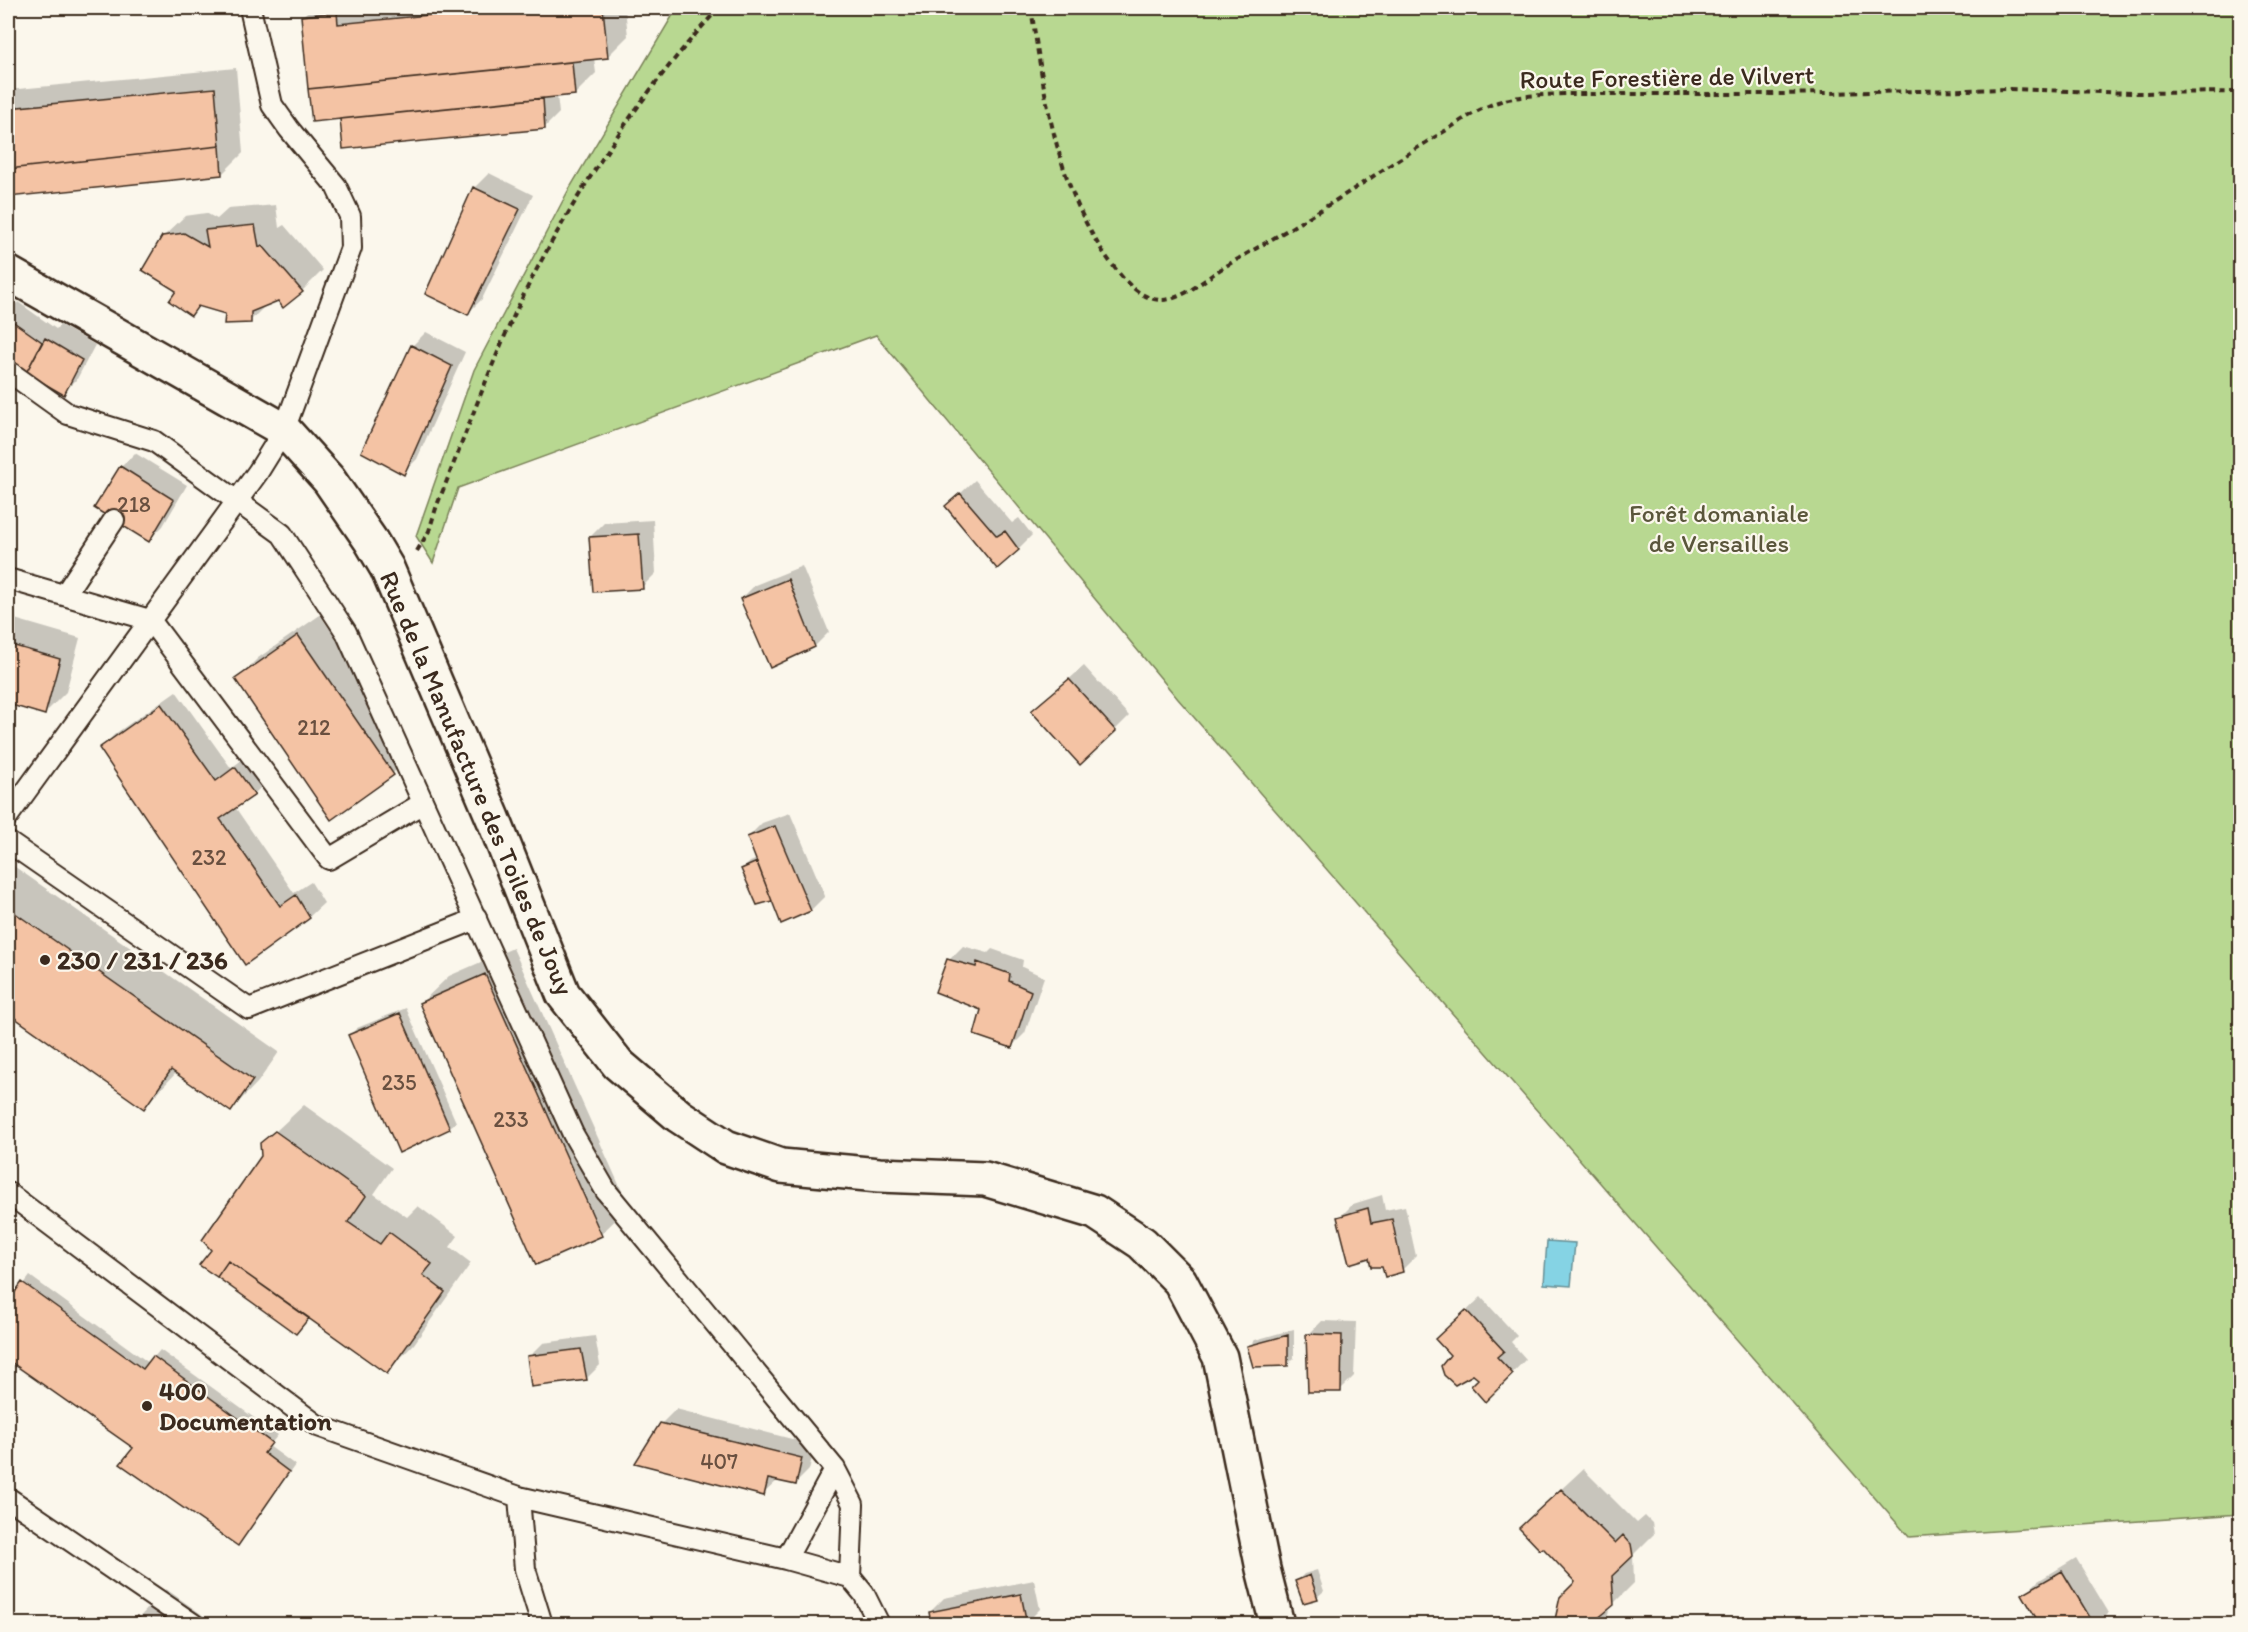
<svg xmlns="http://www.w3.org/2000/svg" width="2248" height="1632" font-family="Itim,sans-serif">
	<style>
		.green { fill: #b8d891; stroke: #7a8158; stroke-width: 1.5 }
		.water { fill: #85d3e4; stroke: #678f95; stroke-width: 1.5 }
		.shadow { fill: #0003 }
		.building { fill: #f4c3a4; stroke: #3b2a1e; stroke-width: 1.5 }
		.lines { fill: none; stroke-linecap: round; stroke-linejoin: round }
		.service-casing { stroke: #3b2a1e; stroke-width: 24 }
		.minor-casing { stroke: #3b2a1e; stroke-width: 38 }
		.path { stroke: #3b2a1e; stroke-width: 4; stroke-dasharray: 6 4.5; stroke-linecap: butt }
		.service { stroke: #fbf7ec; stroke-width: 20 }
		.minor { stroke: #fbf7ec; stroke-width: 33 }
		.poi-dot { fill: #3b2a1e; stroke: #fbf7ec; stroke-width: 2 }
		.labels { text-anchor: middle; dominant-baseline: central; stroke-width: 4.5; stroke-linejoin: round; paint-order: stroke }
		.number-label { font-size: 22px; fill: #695040 }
		.street-label { font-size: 26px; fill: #3b2a1e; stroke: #fbf7ec }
		.park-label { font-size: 26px; fill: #5a563b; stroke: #fbf7ec }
		.poi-label { font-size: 26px; font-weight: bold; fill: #3b2a1e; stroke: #fbf7ec; text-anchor: start }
	</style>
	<rect width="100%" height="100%" fill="#fbf7ec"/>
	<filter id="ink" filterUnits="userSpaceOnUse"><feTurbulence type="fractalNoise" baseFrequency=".0167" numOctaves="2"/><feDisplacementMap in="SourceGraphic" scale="12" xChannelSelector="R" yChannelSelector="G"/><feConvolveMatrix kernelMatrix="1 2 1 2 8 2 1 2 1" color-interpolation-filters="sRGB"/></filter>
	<g filter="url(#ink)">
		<path class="green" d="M 677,8 L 2240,8 L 2240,1514 L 1909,1537 L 1178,699 L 876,335 L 458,488 L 433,563 L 416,536 L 474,370 L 568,191 Z"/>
		<path class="water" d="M 1547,1241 L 1575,1243 L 1571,1286 L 1544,1284 Z"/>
		<path class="shadow" d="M 311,8 L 625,8 L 628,36 L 607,57 L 594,58 L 596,73 L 575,94 L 557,96 L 559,113 L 545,127 L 344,117 L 313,120 L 303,16 Z
			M 236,68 L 243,153 L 222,174 L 8,195 L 8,90 Z
			M 489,173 L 533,195 L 482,299 L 468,313 L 427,293 L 475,187 Z
			M 276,205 L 279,228 L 284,225 L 323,270 L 302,291 L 268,303 L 250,321 L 199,305 L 191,314 L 178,290 L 163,237 L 185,216 L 206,213 L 217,219 L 228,209 Z
			M 18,302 L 56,329 L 60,325 L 95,345 L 77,379 L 63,393 L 26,372 L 8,377 L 8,312 Z
			M 426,332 L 465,352 L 417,459 L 403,473 L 412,346 Z
			M 135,453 L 187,485 L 163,526 L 149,540 L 121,467 Z
			M 975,480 L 1012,523 L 1019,518 L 1032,535 L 1018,549 L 947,506 Z
			M 653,520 L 656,573 L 642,587 L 590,537 L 604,523 Z
			M 802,566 L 829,632 L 815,646 L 771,666 L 741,599 L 755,585 Z
			M 320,615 L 414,752 L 393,773 L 331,818 L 237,679 L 258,658 Z
			M 8,617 L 80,638 L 66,692 L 45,713 L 8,702 Z
			M 1084,666 L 1129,716 L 1115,730 L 1033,711 Z
			M 176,691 L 231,768 L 250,754 L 268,780 L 254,794 L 235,807 L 294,893 L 311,882 L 324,903 L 309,917 L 246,963 L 101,748 L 115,734 Z
			M 790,813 L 825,896 L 811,910 L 782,922 L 773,899 L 758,903 L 743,869 L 750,862 L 757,859 L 748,837 L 762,823 Z
			M 8,862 L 279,1052 L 258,1082 L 231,1110 L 177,1072 L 144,1107 L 8,1011 Z
			M 963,946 L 988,953 L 992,949 L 1023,960 L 1022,967 L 1044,977 L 1025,1033 L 1011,1047 L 949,960 Z
			M 513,948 L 629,1207 L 601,1234 L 421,1003 L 449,976 Z
			M 406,1008 L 456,1122 L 449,1128 L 350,1035 L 357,1028 Z
			M 304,1105 L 392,1168 L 374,1194 L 407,1217 L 418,1206 L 458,1236 L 450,1247 L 471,1263 L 414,1344 L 387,1372 L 310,1318 L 295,1332 L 213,1250 L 262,1157 L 262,1144 Z
			M 1382,1195 L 1385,1210 L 1405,1206 L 1416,1256 L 1402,1270 L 1383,1266 L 1370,1256 L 1339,1218 L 1353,1204 Z
			M 30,1276 L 149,1363 L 160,1350 L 278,1435 L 269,1446 L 295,1465 L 238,1545 L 135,1448 L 8,1358 L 8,1305 Z
			M 1481,1297 L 1517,1336 L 1511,1342 L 1526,1359 L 1486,1400 L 1480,1379 L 1452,1355 L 1451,1326 Z
			M 1322,1321 L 1356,1322 L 1354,1376 L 1340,1390 L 1308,1335 Z
			M 1294,1329 L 1294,1358 L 1288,1364 L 1248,1347 L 1255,1340 Z
			M 595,1336 L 600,1365 L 586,1379 L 529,1357 L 543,1343 Z
			M 676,1409 L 815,1445 L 809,1470 L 795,1484 L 778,1480 L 763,1494 L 662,1423 Z
			M 1583,1469 L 1637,1523 L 1645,1516 L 1652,1523 L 1654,1534 L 1633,1555 L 1634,1583 L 1610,1607 L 1607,1619 L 1601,1624 L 1556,1624 L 1561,1598 L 1577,1582 L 1542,1507 Z
			M 2076,1558 L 2109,1613 L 2098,1624 L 2031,1624 L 2038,1617 L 2024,1595 L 2038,1581 Z
			M 1317,1570 L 1324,1591 L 1317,1597 L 1297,1581 L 1304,1574 Z
			M 1034,1580 L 1040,1609 L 1026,1623 L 933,1624 L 930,1612 L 944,1598 Z
			M 166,1589 L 215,1624 L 133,1624 Z"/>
		<path class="building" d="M 499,8 L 603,8 L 608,58 L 308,89 L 301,16 L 337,12 L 338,24 Z
			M 572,62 L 575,95 L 312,122 L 308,89 Z
			M 215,88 L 220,146 L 8,169 L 8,108 Z
			M 543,98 L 545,129 L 343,149 L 340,119 Z
			M 220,146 L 222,175 L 8,197 L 8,169 Z
			M 473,187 L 520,209 L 468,315 L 425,294 Z
			M 255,225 L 259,247 L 262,245 L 303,292 L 283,308 L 278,301 L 251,312 L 251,323 L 224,324 L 225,314 L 198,306 L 191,316 L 169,301 L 176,291 L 142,270 L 162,236 L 184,233 L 208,247 L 205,230 Z
			M 8,318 L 42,342 L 26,373 L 8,359 Z
			M 45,338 L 82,360 L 64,395 L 26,373 Z
			M 411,345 L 452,366 L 404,475 L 361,452 Z
			M 120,466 L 174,500 L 149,542 L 94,508 Z
			M 960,493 L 997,536 L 1005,531 L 1019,550 L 997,569 L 945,506 Z
			M 639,534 L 643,589 L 593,592 L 589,537 Z
			M 788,579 L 815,647 L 770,668 L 740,599 Z
			M 298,635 L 394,775 L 331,820 L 235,679 Z
			M 8,644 L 60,659 L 45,715 L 8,704 Z
			M 1069,679 L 1116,731 L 1080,765 L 1031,711 Z
			M 161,704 L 216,781 L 235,767 L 255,795 L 220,819 L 280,906 L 296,895 L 310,918 L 245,965 L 99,748 Z
			M 775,826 L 811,911 L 781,924 L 747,837 Z
			M 757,862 L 772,901 L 757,905 L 741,869 Z
			M 8,908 L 253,1080 L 231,1112 L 171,1070 L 144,1109 L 8,1013 Z
			M 947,959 L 976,967 L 977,962 L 1010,974 L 1009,981 L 1031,991 L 1012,1048 L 974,1035 L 981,1010 L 935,992 Z
			M 485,974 L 602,1236 L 536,1265 L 419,1003 Z
			M 400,1013 L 450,1129 L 399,1153 L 348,1035 Z
			M 275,1131 L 366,1196 L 348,1222 L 380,1244 L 389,1232 L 432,1264 L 423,1275 L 445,1292 L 387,1374 L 228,1261 L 217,1277 L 199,1265 L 211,1250 L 202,1240 L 261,1156 L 260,1143 Z
			M 1368,1208 L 1371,1223 L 1392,1219 L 1403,1272 L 1385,1277 L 1382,1267 L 1371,1267 L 1369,1258 L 1349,1264 L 1337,1217 Z
			M 228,1261 L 309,1318 L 296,1334 L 217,1277 Z
			M 22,1282 L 143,1369 L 153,1356 L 272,1443 L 264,1453 L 289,1472 L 238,1546 L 120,1464 L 133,1448 L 8,1360 L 8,1302 Z
			M 1466,1310 L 1504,1351 L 1497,1357 L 1513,1374 L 1485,1402 L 1471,1386 L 1478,1379 L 1473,1375 L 1455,1385 L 1444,1375 L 1441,1366 L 1450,1355 L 1435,1339 Z
			M 1306,1334 L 1342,1335 L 1341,1392 L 1308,1392 Z
			M 1288,1335 L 1288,1366 L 1253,1367 L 1247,1346 Z
			M 581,1349 L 587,1380 L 531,1387 L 527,1356 Z
			M 660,1423 L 802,1458 L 796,1485 L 768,1479 L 764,1496 L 635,1463 Z
			M 1561,1489 L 1615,1543 L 1623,1535 L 1631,1544 L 1633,1556 L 1612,1576 L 1614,1605 L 1591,1624 L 1554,1624 L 1560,1597 L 1575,1582 L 1543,1548 L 1540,1550 L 1519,1528 Z
			M 2062,1571 L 2094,1624 L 2041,1624 L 2036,1618 L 2022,1594 Z
			M 1310,1575 L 1318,1599 L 1303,1603 L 1295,1581 Z
			M 1021,1594 L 1027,1624 L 931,1624 L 929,1612 Z
			M 137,1616 L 149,1624 L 131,1624 Z"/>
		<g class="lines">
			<defs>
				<path id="service" d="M 8,371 L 68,414 L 154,441 L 282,534 L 346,632 L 573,1134 L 606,1191 L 835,1469 L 853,1504 L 850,1577
					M 8,579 L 150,620 L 329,859 L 423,803
					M 65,594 L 114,520
					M 8,816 L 258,472 L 284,430 L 351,248 L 350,216 L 336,186 L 289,129 L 272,105 L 250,8
					M 8,842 L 249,1009 L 464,924 L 476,917
					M 8,1193 L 318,1426 L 519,1497 L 786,1559 L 850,1577 L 864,1594 L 879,1624
					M 519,1497 L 525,1569 L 542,1624
					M 8,1498 L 193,1624
					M 786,1559 L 835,1469"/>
				<path id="minor" d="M 8,273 L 284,430 L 329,480 L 371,541 L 387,568 L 493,818 L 563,994 L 618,1064 L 679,1116 L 726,1147 L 781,1166 L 879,1175 L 985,1179 L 1095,1212 L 1142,1243 L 1180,1281 L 1220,1357 L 1263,1569 L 1277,1624"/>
			</defs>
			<use href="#service" class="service-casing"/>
			<use href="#minor" class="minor-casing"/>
			<path class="path" d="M 1031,8 C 1045,98 1058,199 1118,272 C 1128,285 1144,300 1162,300 C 1184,300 1208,276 1226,266 C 1274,238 1322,210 1369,179 C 1396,161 1423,144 1450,128 C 1465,118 1481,108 1498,102 C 1519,95 1543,95 1565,94 L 1780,94 L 2009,89 L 2133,93 L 2240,92
				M 417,551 L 429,531 L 437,505 C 470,425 498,341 539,265 C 588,174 648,84 719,8"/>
			<use href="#service" class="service"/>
			<use href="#minor" class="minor"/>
		</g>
	</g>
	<g class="poi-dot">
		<circle cx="45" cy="960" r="6"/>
		<circle cx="147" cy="1406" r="6"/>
	</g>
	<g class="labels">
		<g class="number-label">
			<text x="134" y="504">218</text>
			<text x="314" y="727">212</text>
			<text x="209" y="857">232</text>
			<text x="399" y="1082">235</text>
			<text x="511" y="1119">233</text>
			<text x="719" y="1461">407</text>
		</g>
		<g class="street-label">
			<text transform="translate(1667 77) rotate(-1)">Route Forestière de Vilvert</text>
			<text transform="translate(477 783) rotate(67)">Rue de la Manufacture des Toiles de Jouy</text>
		</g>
		<g class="park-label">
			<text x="1719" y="513">Forêt domaniale<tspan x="1719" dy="30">de Versailles</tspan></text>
		</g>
		<g class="poi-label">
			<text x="57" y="960">230 / 231 / 236</text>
			<text x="159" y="1391">400<tspan x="159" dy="30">Documentation</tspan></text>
		</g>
	</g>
	<rect width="2248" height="1632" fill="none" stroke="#fbf7ec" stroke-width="30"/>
	<rect x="15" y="15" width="2218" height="1602" fill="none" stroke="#3b2a1e" stroke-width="2" filter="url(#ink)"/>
</svg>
